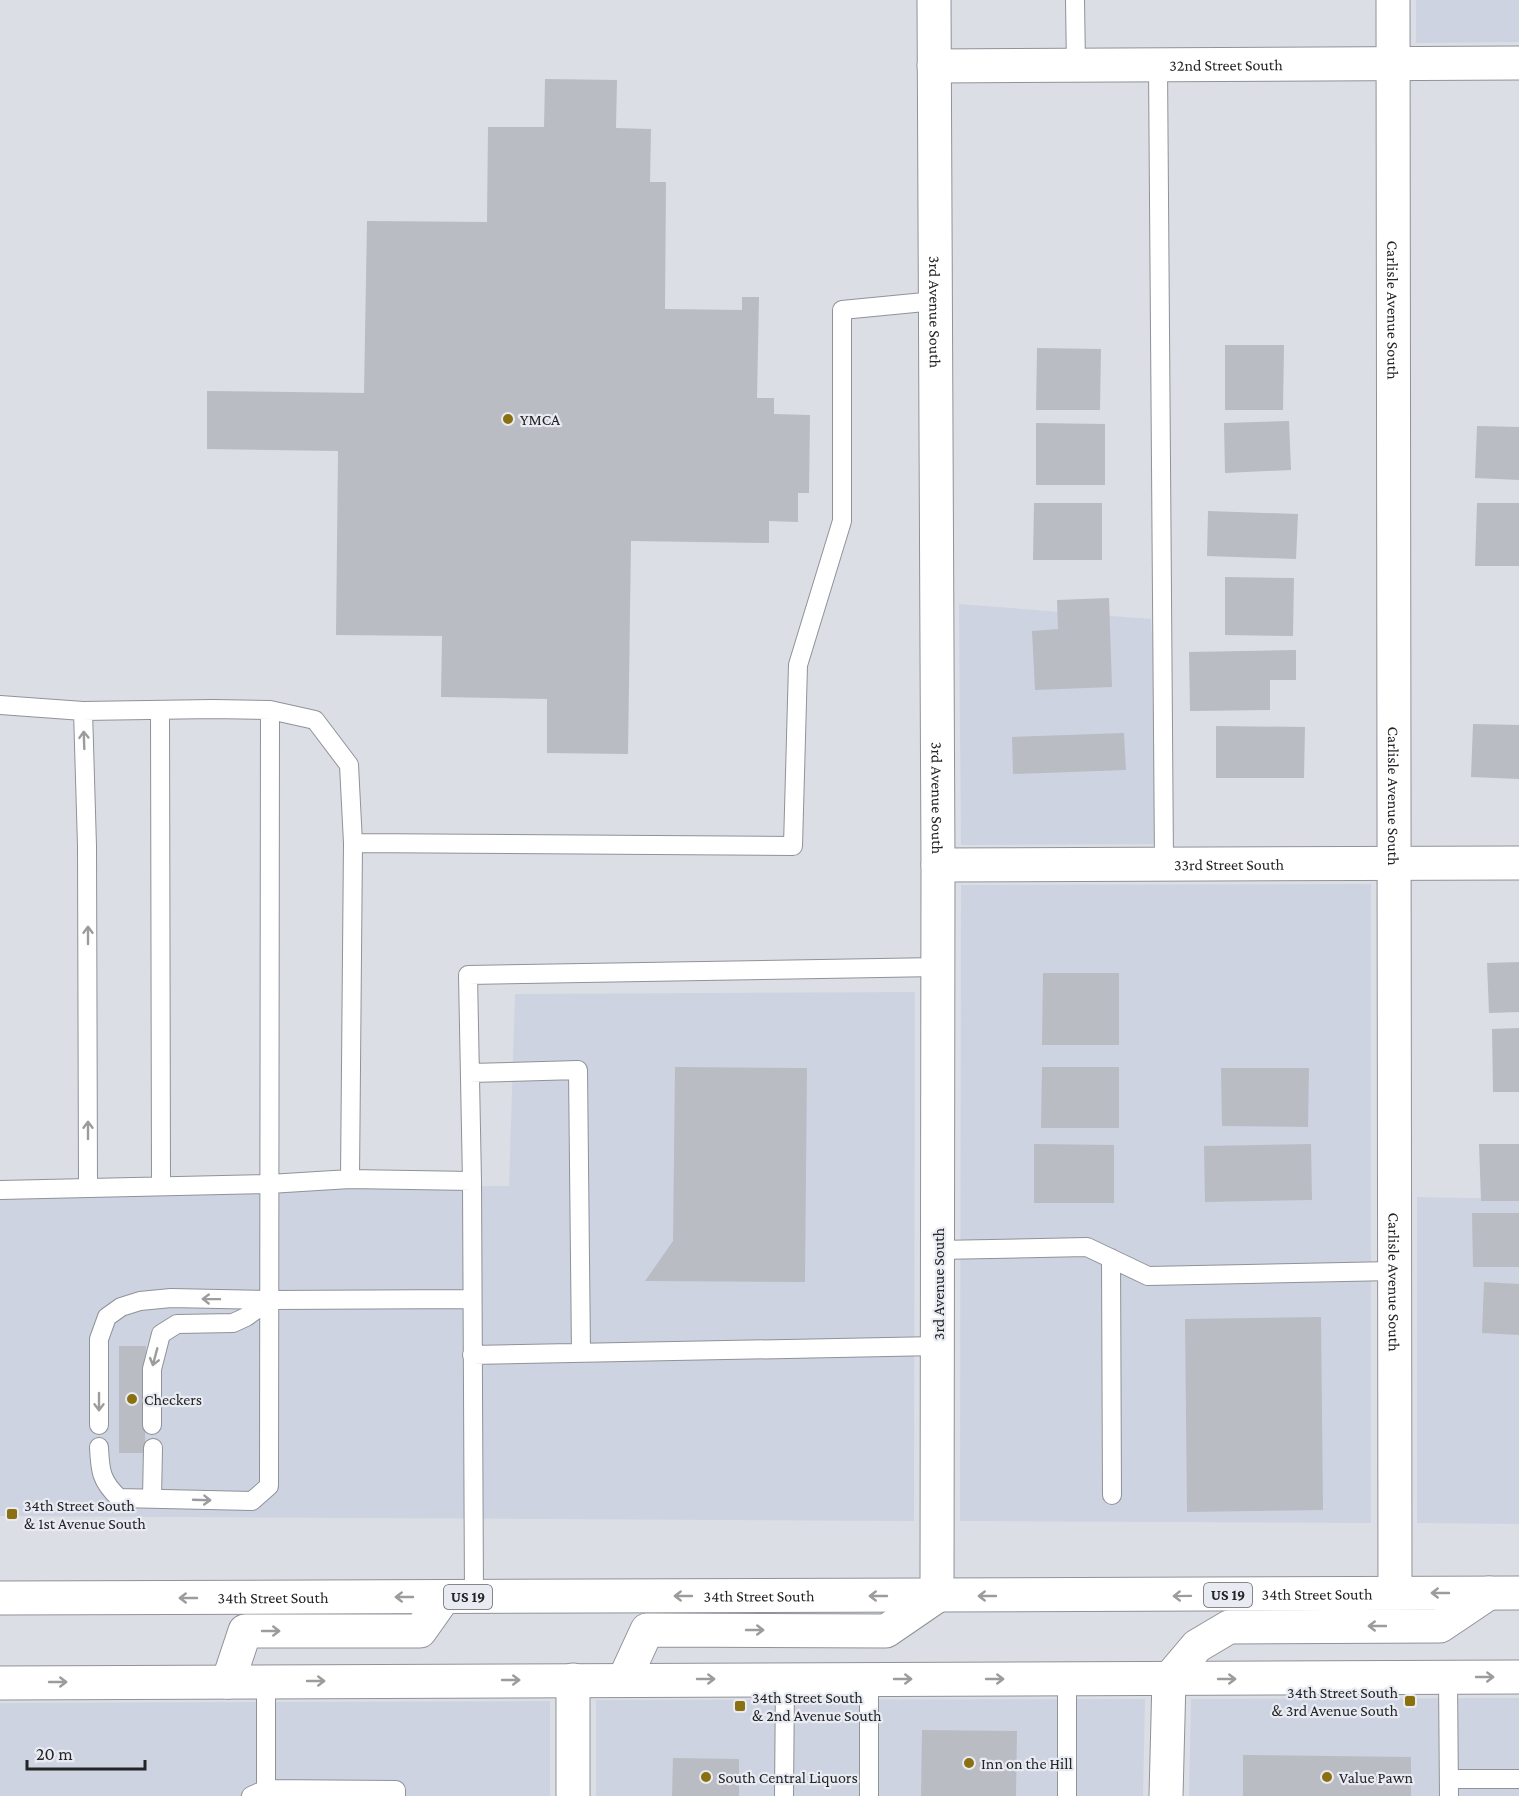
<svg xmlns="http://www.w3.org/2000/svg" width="1519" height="1796" font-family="'Crimson Pro',serif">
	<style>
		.built { fill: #ced3e1 }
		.building { fill: #b9bcc3 }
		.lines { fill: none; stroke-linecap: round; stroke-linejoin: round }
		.lane-casing { stroke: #909299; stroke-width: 20 }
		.street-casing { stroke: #909299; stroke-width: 35 }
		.highway-casing { stroke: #909299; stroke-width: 35 }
		.lane { stroke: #fff; stroke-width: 18 }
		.street { stroke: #fff; stroke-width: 33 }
		.highway { stroke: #fff; stroke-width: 33 }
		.oneway { stroke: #9c9c9d }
		.poi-dot { fill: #8a7011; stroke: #e9ebf3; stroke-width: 2 }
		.labels { text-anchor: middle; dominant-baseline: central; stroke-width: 4.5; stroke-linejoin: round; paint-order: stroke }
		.shield { fill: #e9ebf3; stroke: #5e6064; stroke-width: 1.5 }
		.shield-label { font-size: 15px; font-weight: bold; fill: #232426 }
		.street-label { font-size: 16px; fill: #232426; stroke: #e9ebf3 }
		.poi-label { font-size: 16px; fill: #232426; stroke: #e9ebf3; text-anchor: start }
	</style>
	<rect width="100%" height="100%" fill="#dcdee5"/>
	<path class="built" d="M 1416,0 L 1519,0 L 1519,42 L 1416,43 Z
		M 959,604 L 1151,619 L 1165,844 L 961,845 Z
		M 1371,884 L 1371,1523 L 960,1521 L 961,885 Z
		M 915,992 L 914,1521 L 0,1516 L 0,1189 L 509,1186 L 515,994 Z
		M 1417,1197 L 1519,1199 L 1519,1524 L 1417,1523 Z
		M 1519,1698 L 1519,1796 L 1189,1796 L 1191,1699 Z
		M 1145,1699 L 1143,1796 L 596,1796 L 596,1700 Z
		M 550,1701 L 550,1796 L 0,1796 L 0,1703 Z"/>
	<path class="building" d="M 545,79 L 617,80 L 616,128 L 651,129 L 650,182 L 666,182 L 665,309 L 742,310 L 742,297 L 759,297 L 757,398 L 774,398 L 774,414 L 810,415 L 809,493 L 798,493 L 798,522 L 769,521 L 769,543 L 631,541 L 628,754 L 547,753 L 547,699 L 441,697 L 442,636 L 336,635 L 338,451 L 207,449 L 207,391 L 364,393 L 367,221 L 487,222 L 488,127 L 544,127 Z
		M 1225,345 L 1284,345 L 1283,410 L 1225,410 Z
		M 1037,348 L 1101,349 L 1100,410 L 1036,410 Z
		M 1289,421 L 1291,470 L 1225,473 L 1224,423 Z
		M 1036,423 L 1105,424 L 1105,485 L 1036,485 Z
		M 1477,426 L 1519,427 L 1519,480 L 1475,478 Z
		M 1034,503 L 1102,503 L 1102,560 L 1033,560 Z
		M 1477,503 L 1519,503 L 1519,566 L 1475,566 Z
		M 1208,511 L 1298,514 L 1296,559 L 1207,556 Z
		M 1225,577 L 1294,578 L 1293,636 L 1225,635 Z
		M 1109,598 L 1112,687 L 1035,690 L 1032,631 L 1058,629 L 1057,600 Z
		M 1296,650 L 1296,680 L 1270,680 L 1270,710 L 1190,711 L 1189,652 Z
		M 1473,724 L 1519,725 L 1519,779 L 1471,777 Z
		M 1216,726 L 1305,727 L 1304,778 L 1216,778 Z
		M 1124,733 L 1126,770 L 1013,774 L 1012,737 Z
		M 1519,962 L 1519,1012 L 1489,1013 L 1487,963 Z
		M 1043,973 L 1119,973 L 1119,1045 L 1042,1045 Z
		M 1519,1028 L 1519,1092 L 1493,1092 L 1492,1029 Z
		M 675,1067 L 807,1068 L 805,1282 L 645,1281 L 673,1241 Z
		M 1042,1067 L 1119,1067 L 1119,1128 L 1041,1128 Z
		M 1221,1068 L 1309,1068 L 1308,1127 L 1222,1126 Z
		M 1034,1144 L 1114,1145 L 1114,1203 L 1034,1203 Z
		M 1311,1144 L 1312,1200 L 1205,1202 L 1204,1146 Z
		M 1479,1144 L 1519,1144 L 1519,1201 L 1481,1201 Z
		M 1472,1213 L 1519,1213 L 1519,1267 L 1473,1267 Z
		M 1484,1282 L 1519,1284 L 1519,1335 L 1482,1333 Z
		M 1321,1317 L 1323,1510 L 1187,1512 L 1185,1319 Z
		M 119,1346 L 146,1346 L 145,1453 L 119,1453 Z
		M 922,1730 L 1017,1731 L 1016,1796 L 921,1796 Z
		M 1243,1755 L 1411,1757 L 1411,1796 L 1243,1796 Z
		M 673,1758 L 739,1759 L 739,1796 L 672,1796 Z"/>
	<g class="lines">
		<defs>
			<path id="lane" d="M 1075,0 L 1076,65
				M 1158,65 L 1164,864
				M 0,705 L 83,711 L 213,709 L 270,710 L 315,720 L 349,765 L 353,843 L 350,1179
				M 83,711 L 87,846 L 88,1188
				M 160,711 L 161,1185
				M 353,843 L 793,846 L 798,665 L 842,521 L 842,310 L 935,301
				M 470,1073 L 578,1070 L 581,1353
				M 472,1181 L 468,975 L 938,967
				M 0,1190 L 269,1184 L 350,1179 L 472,1181 L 474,1597
				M 938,1250 L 1087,1247 L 1148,1276 L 1394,1271
				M 1111,1258 L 1112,1495
				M 472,1355 L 938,1346
				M 99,1425 L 99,1339 L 107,1317 L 121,1307 L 140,1301 L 171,1298 L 270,1300 L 472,1299
				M 152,1425 L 152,1369 L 161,1334 L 177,1324 L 233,1323 L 246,1317 L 270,1300
				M 99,1447 C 100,1471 101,1481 119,1498 L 252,1501 L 269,1486 L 270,710
				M 152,1498 L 153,1448
				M 1448,1678 L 1449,1796
				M 869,1679 L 869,1796
				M 1067,1679 L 1067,1796
				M 1449,1779 L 1519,1779
				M 266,1789 L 396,1790 L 396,1796
				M 251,1796 L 266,1789 L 266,1682
				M 784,1796 L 785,1679"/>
			<g id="street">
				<path id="s1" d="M 934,0 L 938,865 L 937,1596"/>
				<path id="s2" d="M 1393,0 L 1395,1593"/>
				<path id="s3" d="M 934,66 L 1519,63"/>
				<path id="s4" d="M 938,865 L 1519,863"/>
				<path d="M 573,1796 L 573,1680"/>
				<path d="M 1166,1796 L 1169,1679"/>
			</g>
			<g id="highway">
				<path id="s5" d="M 0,1598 L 1519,1593"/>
				<path d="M 1169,1679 L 1197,1646 L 1229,1627 L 1440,1626 L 1489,1593"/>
				<path d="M 624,1680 L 647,1630 L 886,1631 L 937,1596"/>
				<path d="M 228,1682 L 245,1631 L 420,1631 L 444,1597"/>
				<path d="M 0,1683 L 1519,1677"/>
			</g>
		</defs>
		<use href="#lane" class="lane-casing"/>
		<use href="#street" class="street-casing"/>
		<use href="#highway" class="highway-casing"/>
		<use href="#lane" class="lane"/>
		<use href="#street" class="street"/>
		<use href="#highway" class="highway"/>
	</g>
	<defs><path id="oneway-shaft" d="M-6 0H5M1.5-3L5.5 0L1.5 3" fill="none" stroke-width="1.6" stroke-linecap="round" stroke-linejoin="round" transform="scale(1.5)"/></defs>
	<g class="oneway">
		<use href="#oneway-shaft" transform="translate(84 740) rotate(-92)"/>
		<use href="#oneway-shaft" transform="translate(88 935) rotate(-90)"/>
		<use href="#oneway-shaft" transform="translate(88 1130) rotate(-90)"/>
		<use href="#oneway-shaft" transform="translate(211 1299) rotate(-179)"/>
		<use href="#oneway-shaft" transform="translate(155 1357) rotate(105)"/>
		<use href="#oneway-shaft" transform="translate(99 1402) rotate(90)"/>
		<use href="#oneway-shaft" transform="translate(202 1500) rotate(2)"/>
		<use href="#oneway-shaft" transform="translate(1440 1593) rotate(180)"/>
		<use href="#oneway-shaft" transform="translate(683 1596) rotate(180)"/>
		<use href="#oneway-shaft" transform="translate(878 1596) rotate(180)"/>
		<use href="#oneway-shaft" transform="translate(987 1596) rotate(180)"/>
		<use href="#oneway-shaft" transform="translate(1182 1596) rotate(179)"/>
		<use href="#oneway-shaft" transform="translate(404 1597) rotate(180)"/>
		<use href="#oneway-shaft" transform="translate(188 1598) rotate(180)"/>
		<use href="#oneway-shaft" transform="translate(1377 1626) rotate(180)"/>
		<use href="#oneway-shaft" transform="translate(755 1630)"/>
		<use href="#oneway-shaft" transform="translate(271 1631)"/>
		<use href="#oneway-shaft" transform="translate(1485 1677)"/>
		<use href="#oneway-shaft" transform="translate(706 1679)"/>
		<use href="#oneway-shaft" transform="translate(903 1679)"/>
		<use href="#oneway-shaft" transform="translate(995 1679)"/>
		<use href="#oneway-shaft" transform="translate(1227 1679)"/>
		<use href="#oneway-shaft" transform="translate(511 1680)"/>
		<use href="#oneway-shaft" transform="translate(316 1681)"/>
		<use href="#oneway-shaft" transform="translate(58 1682)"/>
	</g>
	<g class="poi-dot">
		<circle cx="508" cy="419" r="6"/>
		<circle cx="132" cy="1399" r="6"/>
		<rect x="6" y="1508" width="12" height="12" rx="3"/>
		<rect x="1404" y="1695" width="12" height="12" rx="3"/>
		<rect x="734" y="1700" width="12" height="12" rx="3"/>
		<circle cx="969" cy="1763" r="6"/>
		<circle cx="706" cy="1777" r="6"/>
		<circle cx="1327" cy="1777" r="6"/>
	</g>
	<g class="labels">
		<g class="shield">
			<rect x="1204" y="1583" width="48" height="24" rx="4.5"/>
			<rect x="444" y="1585" width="48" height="24" rx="4.5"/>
		</g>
		<g class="shield-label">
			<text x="1228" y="1595">US 19</text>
			<text x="468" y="1597">US 19</text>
		</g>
		<g class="street-label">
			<text stroke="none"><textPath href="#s3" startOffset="292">32nd Street South</textPath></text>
			<text stroke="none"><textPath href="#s2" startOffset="310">Carlisle Avenue South</textPath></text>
			<text stroke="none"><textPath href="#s1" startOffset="312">3rd Avenue South</textPath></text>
			<text stroke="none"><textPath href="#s2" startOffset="796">Carlisle Avenue South</textPath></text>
			<text stroke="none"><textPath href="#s1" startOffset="798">3rd Avenue South</textPath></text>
			<text stroke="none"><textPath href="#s4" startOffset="291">33rd Street South</textPath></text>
			<text stroke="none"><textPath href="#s2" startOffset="1282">Carlisle Avenue South</textPath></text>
			<text transform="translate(938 1284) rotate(-90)">3rd Avenue South</text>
			<text stroke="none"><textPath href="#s5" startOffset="1317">34th Street South</textPath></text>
			<text stroke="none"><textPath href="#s5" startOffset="759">34th Street South</textPath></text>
			<text stroke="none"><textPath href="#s5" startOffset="273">34th Street South</textPath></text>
		</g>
		<g class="poi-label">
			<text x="520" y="419">YMCA</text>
			<text x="144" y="1399">Checkers</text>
			<text x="24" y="1505">34th Street South<tspan x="24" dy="18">&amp; 1st Avenue South</tspan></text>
			<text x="1398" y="1692" text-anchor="end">34th Street South<tspan x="1398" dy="18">&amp; 3rd Avenue South</tspan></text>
			<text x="752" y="1697">34th Street South<tspan x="752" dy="18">&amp; 2nd Avenue South</tspan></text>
			<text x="981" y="1763">Inn on the Hill</text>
			<text x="718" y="1777">South Central Liquors</text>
			<text x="1339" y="1777">Value Pawn</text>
		</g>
	</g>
	<path d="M27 1760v9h118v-9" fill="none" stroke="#232426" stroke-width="3"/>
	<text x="36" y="1760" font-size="18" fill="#232426" stroke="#e9ebf3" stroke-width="4.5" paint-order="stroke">20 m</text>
</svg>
